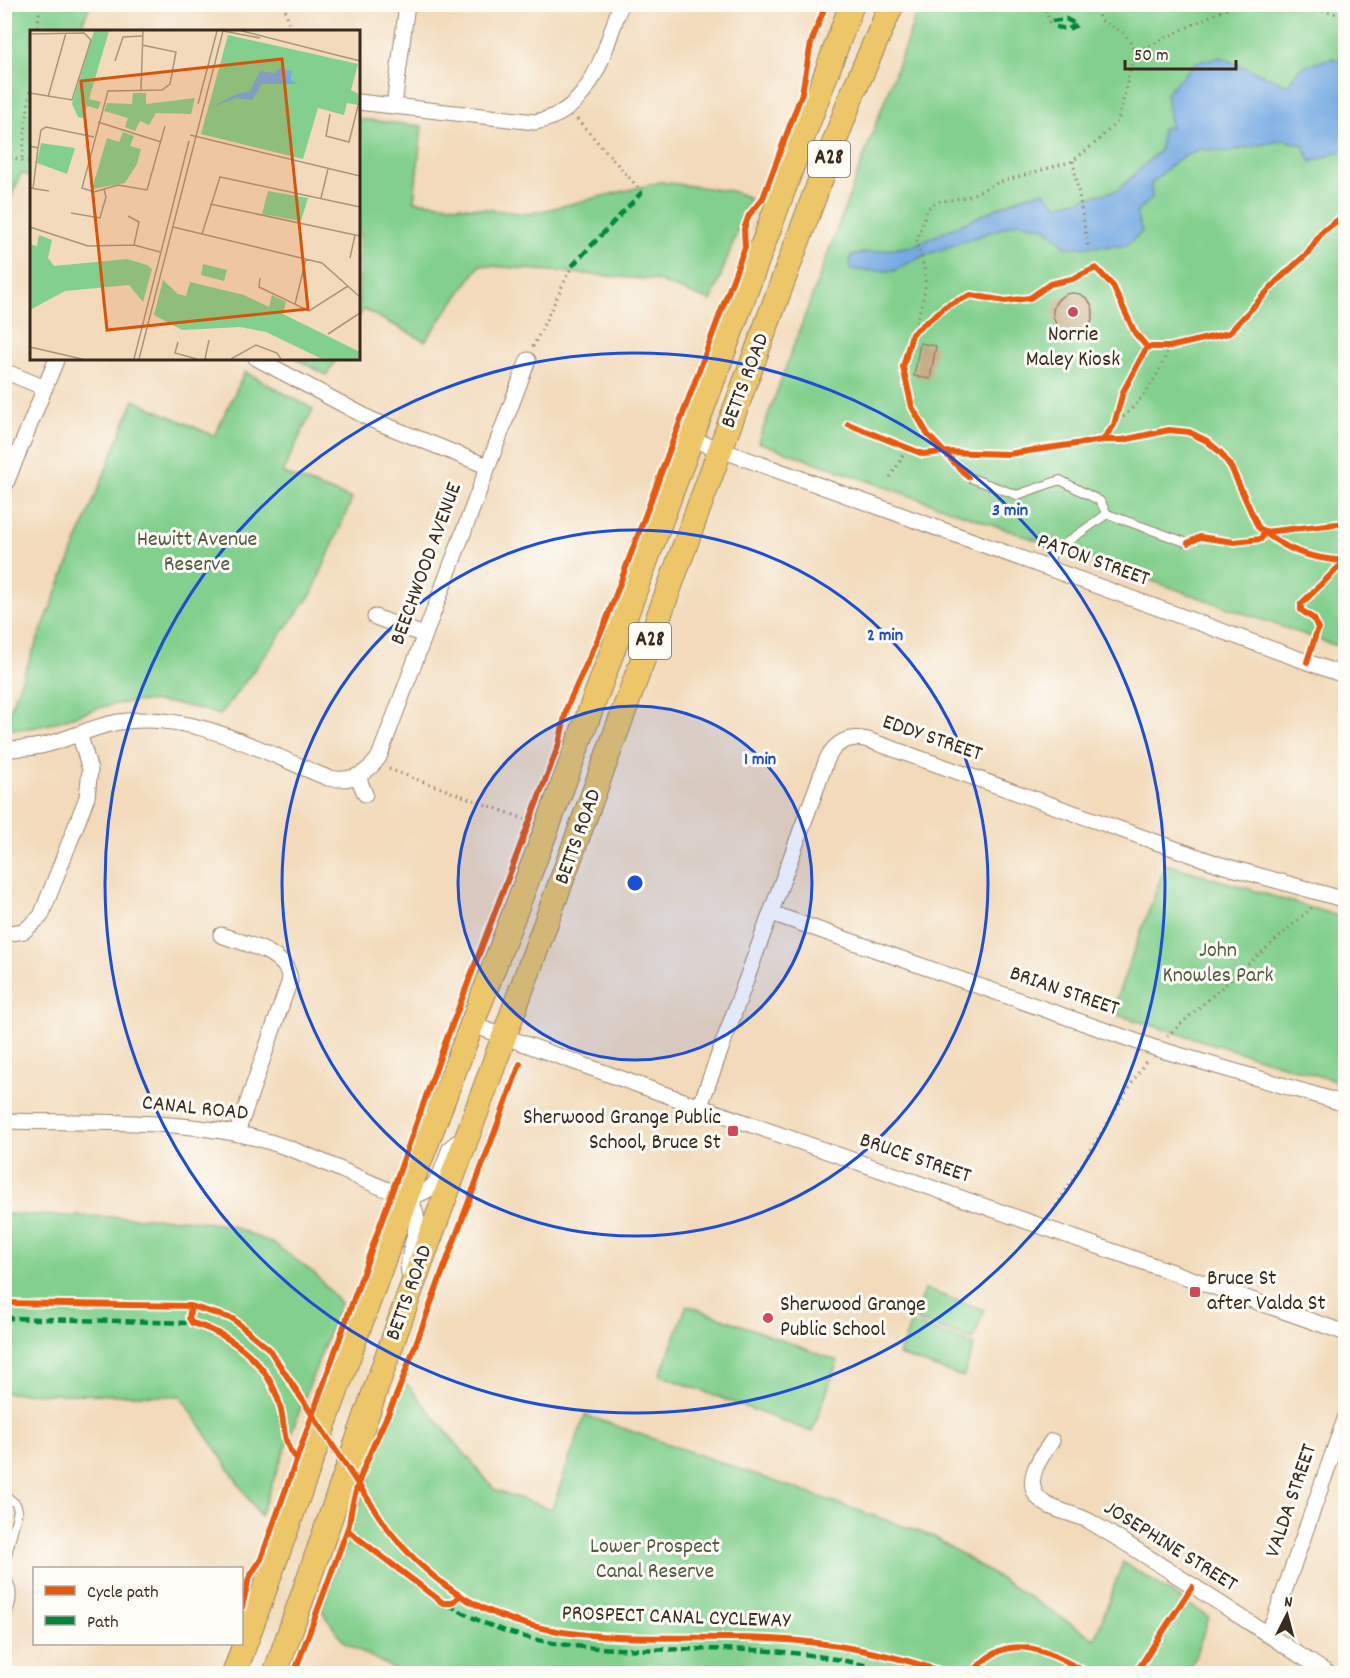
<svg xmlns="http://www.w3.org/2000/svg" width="1350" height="1678" font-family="Dekko,sans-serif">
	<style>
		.green { fill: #83d08e; stroke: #5f7d56; stroke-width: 1.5 }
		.water { fill: #75a9e2; stroke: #586a80; stroke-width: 1.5 }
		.building { fill: #c19f75 }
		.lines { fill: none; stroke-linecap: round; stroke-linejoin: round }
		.service-casing { stroke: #96826c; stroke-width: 10 }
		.minor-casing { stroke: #96826c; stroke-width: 17 }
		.trunk-casing { stroke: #96826c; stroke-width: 26 }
		.path { stroke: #96826c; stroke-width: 3; stroke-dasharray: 1.5 4.5; stroke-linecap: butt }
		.service { stroke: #fff; stroke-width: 8 }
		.minor { stroke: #fff; stroke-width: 15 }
		.trunk { stroke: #ecc669; stroke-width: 24 }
		.quiet { stroke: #00873e; stroke-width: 4.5; stroke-dasharray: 9 4.5; stroke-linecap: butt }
		.cycleway-casing { stroke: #fdfcf7; stroke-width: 10 }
		.cycleway { stroke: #e8590c; stroke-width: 6 }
		.ring { fill: none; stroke: #1d4ed8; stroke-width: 3 }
		.poi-dot { fill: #d1495b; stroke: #fdfcf7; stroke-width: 2 }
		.labels { text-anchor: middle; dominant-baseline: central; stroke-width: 6; stroke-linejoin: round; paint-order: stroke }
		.shield { fill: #fdfcf7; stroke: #75695f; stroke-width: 1.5 }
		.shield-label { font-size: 21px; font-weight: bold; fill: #3b2a1e }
		.poi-label { font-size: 22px; fill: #3b2a1e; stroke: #fdfcf7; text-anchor: start }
		.street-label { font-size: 22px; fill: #3b2a1e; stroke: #fdfcf7 }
		.park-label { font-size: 22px; fill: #515c40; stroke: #fdfcf7 }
		.inset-road { fill: none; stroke: #a9947c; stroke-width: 1.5 }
		.view { fill: #d7540e; fill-opacity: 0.15; stroke: #d7540e; stroke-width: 3 }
		.inset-edge { fill: none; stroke: #3b2a1e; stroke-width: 3 }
		.centre { fill: #1d4ed8; stroke: #fdfcf7; stroke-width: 3 }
		.ring-label { font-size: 18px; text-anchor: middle; font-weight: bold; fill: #1d4ed8; stroke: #fdfcf7; stroke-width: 6; stroke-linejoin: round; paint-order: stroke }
	</style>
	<rect width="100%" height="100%" fill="#fdfcf7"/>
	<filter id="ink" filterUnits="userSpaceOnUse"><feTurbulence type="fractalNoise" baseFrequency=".0167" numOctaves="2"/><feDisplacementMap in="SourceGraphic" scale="12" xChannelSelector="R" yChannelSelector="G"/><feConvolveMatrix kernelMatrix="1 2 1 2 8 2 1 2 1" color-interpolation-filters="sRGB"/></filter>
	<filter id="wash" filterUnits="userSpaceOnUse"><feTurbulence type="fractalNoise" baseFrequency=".008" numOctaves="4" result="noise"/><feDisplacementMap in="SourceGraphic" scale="24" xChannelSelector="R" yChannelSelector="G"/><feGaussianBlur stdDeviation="1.35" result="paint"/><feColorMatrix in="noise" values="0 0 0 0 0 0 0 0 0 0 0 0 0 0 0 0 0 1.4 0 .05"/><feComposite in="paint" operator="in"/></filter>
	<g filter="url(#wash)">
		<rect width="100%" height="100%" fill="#f2daba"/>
		<path class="green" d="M 5,4 L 90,5 L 79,31 L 32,32 L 31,177 L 21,173 L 5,213 Z
			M 920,5 L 1345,5 L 1345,649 L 758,442 Z
			M 359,119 L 422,126 L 414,201 L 529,214 L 661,182 L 731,191 L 750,198 L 711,301 L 655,280 L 480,265 L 425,341 L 363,309 L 359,317 Z
			M 296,359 L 336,359 L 327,375 Z
			M 245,372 L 313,409 L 282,473 L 352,499 L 312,593 L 220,715 C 177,701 133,695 89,711 C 60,721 36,731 5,729 L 5,721 L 134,400 L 214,436 Z
			M 1166,864 L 1345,918 L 1345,1084 L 1111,1013 Z
			M 5,1214 L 184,1219 L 231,1226 L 274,1244 L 314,1273 L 340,1303 L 260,1516 L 181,1396 L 5,1393 Z
			M 925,1289 L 984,1310 L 973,1340 L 915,1320 Z
			M 687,1305 L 838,1361 L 812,1432 L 660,1375 Z
			M 911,1323 L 974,1345 L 963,1377 L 899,1355 Z
			M 405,1382 L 495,1490 L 552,1509 L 585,1415 L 934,1537 L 1095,1639 L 1123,1562 L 1209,1617 L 1189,1673 L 401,1673 L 344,1642 L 321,1609 Z"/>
		<path class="water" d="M 1220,57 L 1288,85 L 1300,68 L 1331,58 L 1345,61 L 1345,150 L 1311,162 L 1303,145 L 1284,140 L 1227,152 L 1199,149 L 1175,161 L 1151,184 L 1152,198 L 1136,213 L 1142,232 L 1126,246 L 1067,247 L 1046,228 L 1019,222 L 923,256 L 893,271 L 850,270 L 851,255 L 913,246 L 1020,198 L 1043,191 L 1057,205 L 1118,190 L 1160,150 L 1162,128 L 1171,127 L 1166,93 L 1196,62 Z"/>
		<g id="blocks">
			<path class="building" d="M1053 313a20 20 0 1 1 40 0a20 20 0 1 1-40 0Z
				M 920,343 L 936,346 L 930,379 L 914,376 Z"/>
		</g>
	</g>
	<g filter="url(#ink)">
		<use href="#blocks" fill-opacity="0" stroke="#96826c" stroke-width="1.5"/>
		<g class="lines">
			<defs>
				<path id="service" d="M 968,477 L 1017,495 L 1060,480 L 1100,501 L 1107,514
					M 1047,568 L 1053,552 L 1107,514 L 1188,543
					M 4,1494 L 16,1504 L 18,1510 L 4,1567
					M 4,1575 C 17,1592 11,1605 4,1623"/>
				<path id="minor" d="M 358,102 L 535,122 C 593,112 603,52 621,4
					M 394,106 L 407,4
					M 256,358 L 372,420 L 487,466
					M 4,371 L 45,388
					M 691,439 L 1346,676
					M 4,488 L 57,358
					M 375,617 L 424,635
					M 4,748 C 50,753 78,729 119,722 C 192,710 263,752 328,778 C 350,782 366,776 379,757 L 528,360
					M 358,777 L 365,794
					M 771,913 L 1155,1048 L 1346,1104
					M 4,934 L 24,931 L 41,916 L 87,797 L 90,770 L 80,736
					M 221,935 C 244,944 287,951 290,980 L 237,1133
					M 470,1024 L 658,1092 L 1346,1333
					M 700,1106 L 827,759 C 835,742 850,735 868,740 L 1221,865 L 1346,900
					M 4,1121 C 79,1123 166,1119 238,1134 C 297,1145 351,1177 406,1197 C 430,1217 405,1248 409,1273
					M 406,1197 C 439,1193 440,1175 450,1148 L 456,1143
					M 1052,1441 C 1042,1455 1025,1477 1036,1495 C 1047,1511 1073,1512 1089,1521 C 1170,1569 1249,1623 1329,1674
					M 1266,1634 L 1274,1620 L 1346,1416"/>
				<path id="trunk" d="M 234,1674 L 406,1197 L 548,825 L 852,4
					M 275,1674 L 411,1289 L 720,450 L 852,95 L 892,4"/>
			</defs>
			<use href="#service" class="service-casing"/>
			<use href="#minor" class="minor-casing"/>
			<use href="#trunk" class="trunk-casing"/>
			<path class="path" d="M 284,4 L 291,32
				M 1045,4 L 1049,22 L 1052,21
				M 1096,4 L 1099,19 C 1116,30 1130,31 1134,53
				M 1293,4 L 1346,16
				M 37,32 L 40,4
				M 577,119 L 642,192
				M 4,156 L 32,163
				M 22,158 L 32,75
				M 1073,161 L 1088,247
				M 912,334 C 925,294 932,283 916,243 L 927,209 L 937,202 L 967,197 L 997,183 L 1073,161 L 1095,143 L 1118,121 L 1134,53 L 1221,11 L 1243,4
				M 533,347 L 572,266
				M 1114,425 C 1143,400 1155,384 1169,347
				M 890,477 L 901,460 L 905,446
				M 389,769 L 530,821
				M 1167,1036 L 1315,905
				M 1053,1211 L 1147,1059"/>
			<use href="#service" class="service"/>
			<use href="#minor" class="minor"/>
			<use href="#trunk" class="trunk"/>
			<path class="quiet" d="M 1052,21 L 1066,19 L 1077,25 L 1068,29 L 1056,27
				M 572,266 L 642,192
				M 4,1318 L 192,1323
				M 448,1604 C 552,1668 656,1643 771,1651 C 814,1654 858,1662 900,1674"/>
			<defs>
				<path id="cycleway" d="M 848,424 L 923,454 L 944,452 L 928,435 L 912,407 L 903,367 L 912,334 L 946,306 L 971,295 L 1005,301 L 1030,298 L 1050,284 L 1072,279 L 1096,268 L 1113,286 L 1135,333 L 1147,347
					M 1103,440 L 1114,425 L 1123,392 L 1147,347 L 1169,347 L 1229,333 L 1277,281 L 1308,253 L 1322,232 L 1346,214
					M 968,477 L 944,452 L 1008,454 L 1103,440 L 1123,440 L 1169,430 L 1189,432 L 1207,441 L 1221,453 L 1231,467 L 1258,527 C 1287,551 1308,558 1345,561
					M 1188,543 L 1200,537 L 1234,542 L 1261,539 L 1264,532 L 1346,523
					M 1307,662 L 1318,628 L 1314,619 L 1301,610 L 1301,604 L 1346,560
					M 4,1303 L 191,1306 L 233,1319 L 269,1349 L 387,1528 C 494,1664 618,1632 771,1639 C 831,1642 892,1654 949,1674
					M 191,1306 L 189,1318 L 192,1323 C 236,1336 274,1368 282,1415 C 285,1433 284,1445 296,1459
					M 347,1530 L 443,1603 L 452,1603 L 459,1596
					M 242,1607 L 249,1578 L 261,1559 L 444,1046 L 559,744 L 567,707 L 606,621 L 745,247 L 744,229 L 749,215 L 763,198 L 802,93 L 811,43 L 826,4
					M 294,1674 L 349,1525 C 354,1476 381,1433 399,1389 L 520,1064
					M 972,1674 C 1007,1626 1049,1653 1090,1674
					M 1135,1674 L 1192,1587"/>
			</defs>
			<use href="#cycleway" class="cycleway-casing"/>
			<use href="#cycleway" class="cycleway"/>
		</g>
	</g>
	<circle cx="635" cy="883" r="177" fill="#1d4ed8" fill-opacity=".12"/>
	<g class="ring">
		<circle cx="635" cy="883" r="177"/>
		<circle cx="635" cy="883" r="353"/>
		<circle cx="635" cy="883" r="530"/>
	</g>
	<g class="poi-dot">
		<circle cx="1073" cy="312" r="6"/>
		<rect x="727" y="1125" width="12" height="12" rx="3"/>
		<rect x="1189" y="1286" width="12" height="12" rx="3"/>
		<circle cx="768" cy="1318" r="6"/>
	</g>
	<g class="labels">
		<g class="shield">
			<rect x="808" y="141" width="42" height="36" rx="4.5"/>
			<rect x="629" y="623" width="42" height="36" rx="4.5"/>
		</g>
		<g class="shield-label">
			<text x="829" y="159">A28</text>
			<text x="650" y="641">A28</text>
		</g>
		<g class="poi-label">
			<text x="1073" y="335" text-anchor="middle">Norrie<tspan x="1073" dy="25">Maley Kiosk</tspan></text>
			<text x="721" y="1118" text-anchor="end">Sherwood Grange Public<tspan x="721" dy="25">School, Bruce St</tspan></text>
			<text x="1207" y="1279">Bruce St<tspan x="1207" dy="25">after Valda St</tspan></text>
			<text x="780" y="1305">Sherwood Grange<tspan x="780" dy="25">Public School</tspan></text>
		</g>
		<g class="street-label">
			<text transform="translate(746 381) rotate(-69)">BETTS ROAD</text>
			<text transform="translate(1093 561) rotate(20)">PATON STREET</text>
			<text transform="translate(427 564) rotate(-70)">BEECHWOOD AVENUE</text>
			<text transform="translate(932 739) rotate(19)">EDDY STREET</text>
			<text transform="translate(579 837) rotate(-70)">BETTS ROAD</text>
			<text transform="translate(1064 992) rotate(19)">BRIAN STREET</text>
			<text transform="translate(195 1109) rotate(6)">CANAL ROAD</text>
			<text transform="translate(915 1159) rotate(19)">BRUCE STREET</text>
			<text transform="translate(410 1293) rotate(-70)">BETTS ROAD</text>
			<text transform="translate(1292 1501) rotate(-71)">VALDA STREET</text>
			<text transform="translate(1170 1547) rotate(32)">JOSEPHINE STREET</text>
			<text transform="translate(676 1618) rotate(2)">PROSPECT CANAL CYCLEWAY</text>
		</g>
		<g class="park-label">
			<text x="197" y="540">Hewitt Avenue<tspan x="197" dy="25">Reserve</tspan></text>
			<text x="1218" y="951">John<tspan x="1218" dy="25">Knowles Park</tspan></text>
			<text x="655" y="1547">Lower Prospect<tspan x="655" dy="25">Canal Reserve</tspan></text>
		</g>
	</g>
	<g transform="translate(30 30)">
		<rect width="330" height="330" fill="#f2daba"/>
		<path d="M 64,1 L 79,1 L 59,69 L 71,72 L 68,79 L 57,76 L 53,88 L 48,87 L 42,74 ZM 198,5 L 328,34 L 321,60 L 329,64 L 328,75 L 317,73 L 314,85 L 288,78 L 273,129 L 171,104 ZM 103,63 L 116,63 L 116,74 L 165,68 L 161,84 L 126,83 L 119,95 L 110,91 L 105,101 L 95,97 L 98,88 L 74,81 L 77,73 L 102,74 ZM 93,102 L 104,106 L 100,116 L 111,119 L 107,134 L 95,153 L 62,159 L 77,108 L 89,112 ZM 11,113 L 45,118 L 37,144 L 7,133 ZM 238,161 L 278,168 L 271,191 L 232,184 ZM 9,205 L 22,210 L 18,228 L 24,236 L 97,229 L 117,235 L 122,239 L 113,272 L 99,255 L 35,261 L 0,280 L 0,214 L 7,216 ZM 173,234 L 197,240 L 194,251 L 171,245 ZM 133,250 L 148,264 L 156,266 L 160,252 L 214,265 L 239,277 L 242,265 L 256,272 L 253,284 L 330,322 L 330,329 L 292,329 L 236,302 L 210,297 L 152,300 L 124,285 Z" fill="#83d08e"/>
		<path d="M 250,38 L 262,41 L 261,50 L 268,54 L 232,54 L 222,70 L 206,68 L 182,77 L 206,64 L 220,61 L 230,41 L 244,43 Z" fill="#75a9e2"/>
		<path class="inset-road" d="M 193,1 L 230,8M 212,1 L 330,31M 112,15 L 146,22 L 140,54 L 132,60 L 78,61 L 52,158 L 64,162 L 88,155 L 117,160 L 135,96M 85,31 L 93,7 L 112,6M 111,60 L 113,1M 0,63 L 42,70 L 61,10 L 54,3 L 1,4M 18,67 L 36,3M 168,74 L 187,1M 300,84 L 296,106 L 319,112 L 330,68M 68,92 L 131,112M 160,105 L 330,146M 0,116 L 8,118 L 11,100 L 16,97 L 64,107M 0,158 L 19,161M 3,159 L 8,118M 291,168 L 298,139M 180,174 L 330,206M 41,183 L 70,188 L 76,167 L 74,159M 98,186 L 109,192 L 104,215M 0,197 L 58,216 L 104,215 L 130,222M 143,197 L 292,233 L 330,267M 172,204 L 190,147 L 330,177M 320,228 L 325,205M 230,248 L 229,257 L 279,281 L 318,256M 265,274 L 276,229M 298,304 L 330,283M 148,312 L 145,323 L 167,329M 0,317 L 52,329M 104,329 L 159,111M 109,329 L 193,1M 175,329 L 179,310M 201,329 L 226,315 L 247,323 L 251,329"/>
		<path class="view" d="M 252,29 L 278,279 L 77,300 L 51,51 Z"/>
		<rect width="330" height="330" class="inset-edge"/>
	</g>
	<circle cx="635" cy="883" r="9" class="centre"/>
	<g class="ring-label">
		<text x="1010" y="515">3 min</text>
		<text x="885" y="640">2 min</text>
		<text x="760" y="764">1 min</text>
	</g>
	<rect width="1350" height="1678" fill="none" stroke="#fdfcf7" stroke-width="24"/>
	<rect x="33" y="1567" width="210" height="78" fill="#fdfcf7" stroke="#afa8a0" stroke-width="1.5"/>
	<rect x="45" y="1586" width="30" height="9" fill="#e8590c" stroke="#afa8a0" stroke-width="1.5"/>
	<text x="87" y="1597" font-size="18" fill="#3b2a1e">Cycle path</text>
	<rect x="45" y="1616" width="30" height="9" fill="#00873e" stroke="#afa8a0" stroke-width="1.5"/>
	<text x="87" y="1627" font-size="18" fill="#3b2a1e">Path</text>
	<g transform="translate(1287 1615) rotate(6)" stroke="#fdfcf7" stroke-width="4.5" paint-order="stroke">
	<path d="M0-4.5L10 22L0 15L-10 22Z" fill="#3b2a1e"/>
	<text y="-9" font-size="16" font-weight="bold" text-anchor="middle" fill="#3b2a1e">N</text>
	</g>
	<path d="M1125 60v9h111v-9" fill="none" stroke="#3b2a1e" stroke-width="3"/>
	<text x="1134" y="60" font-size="18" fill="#3b2a1e" stroke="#fdfcf7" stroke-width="4.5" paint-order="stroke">50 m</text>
</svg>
